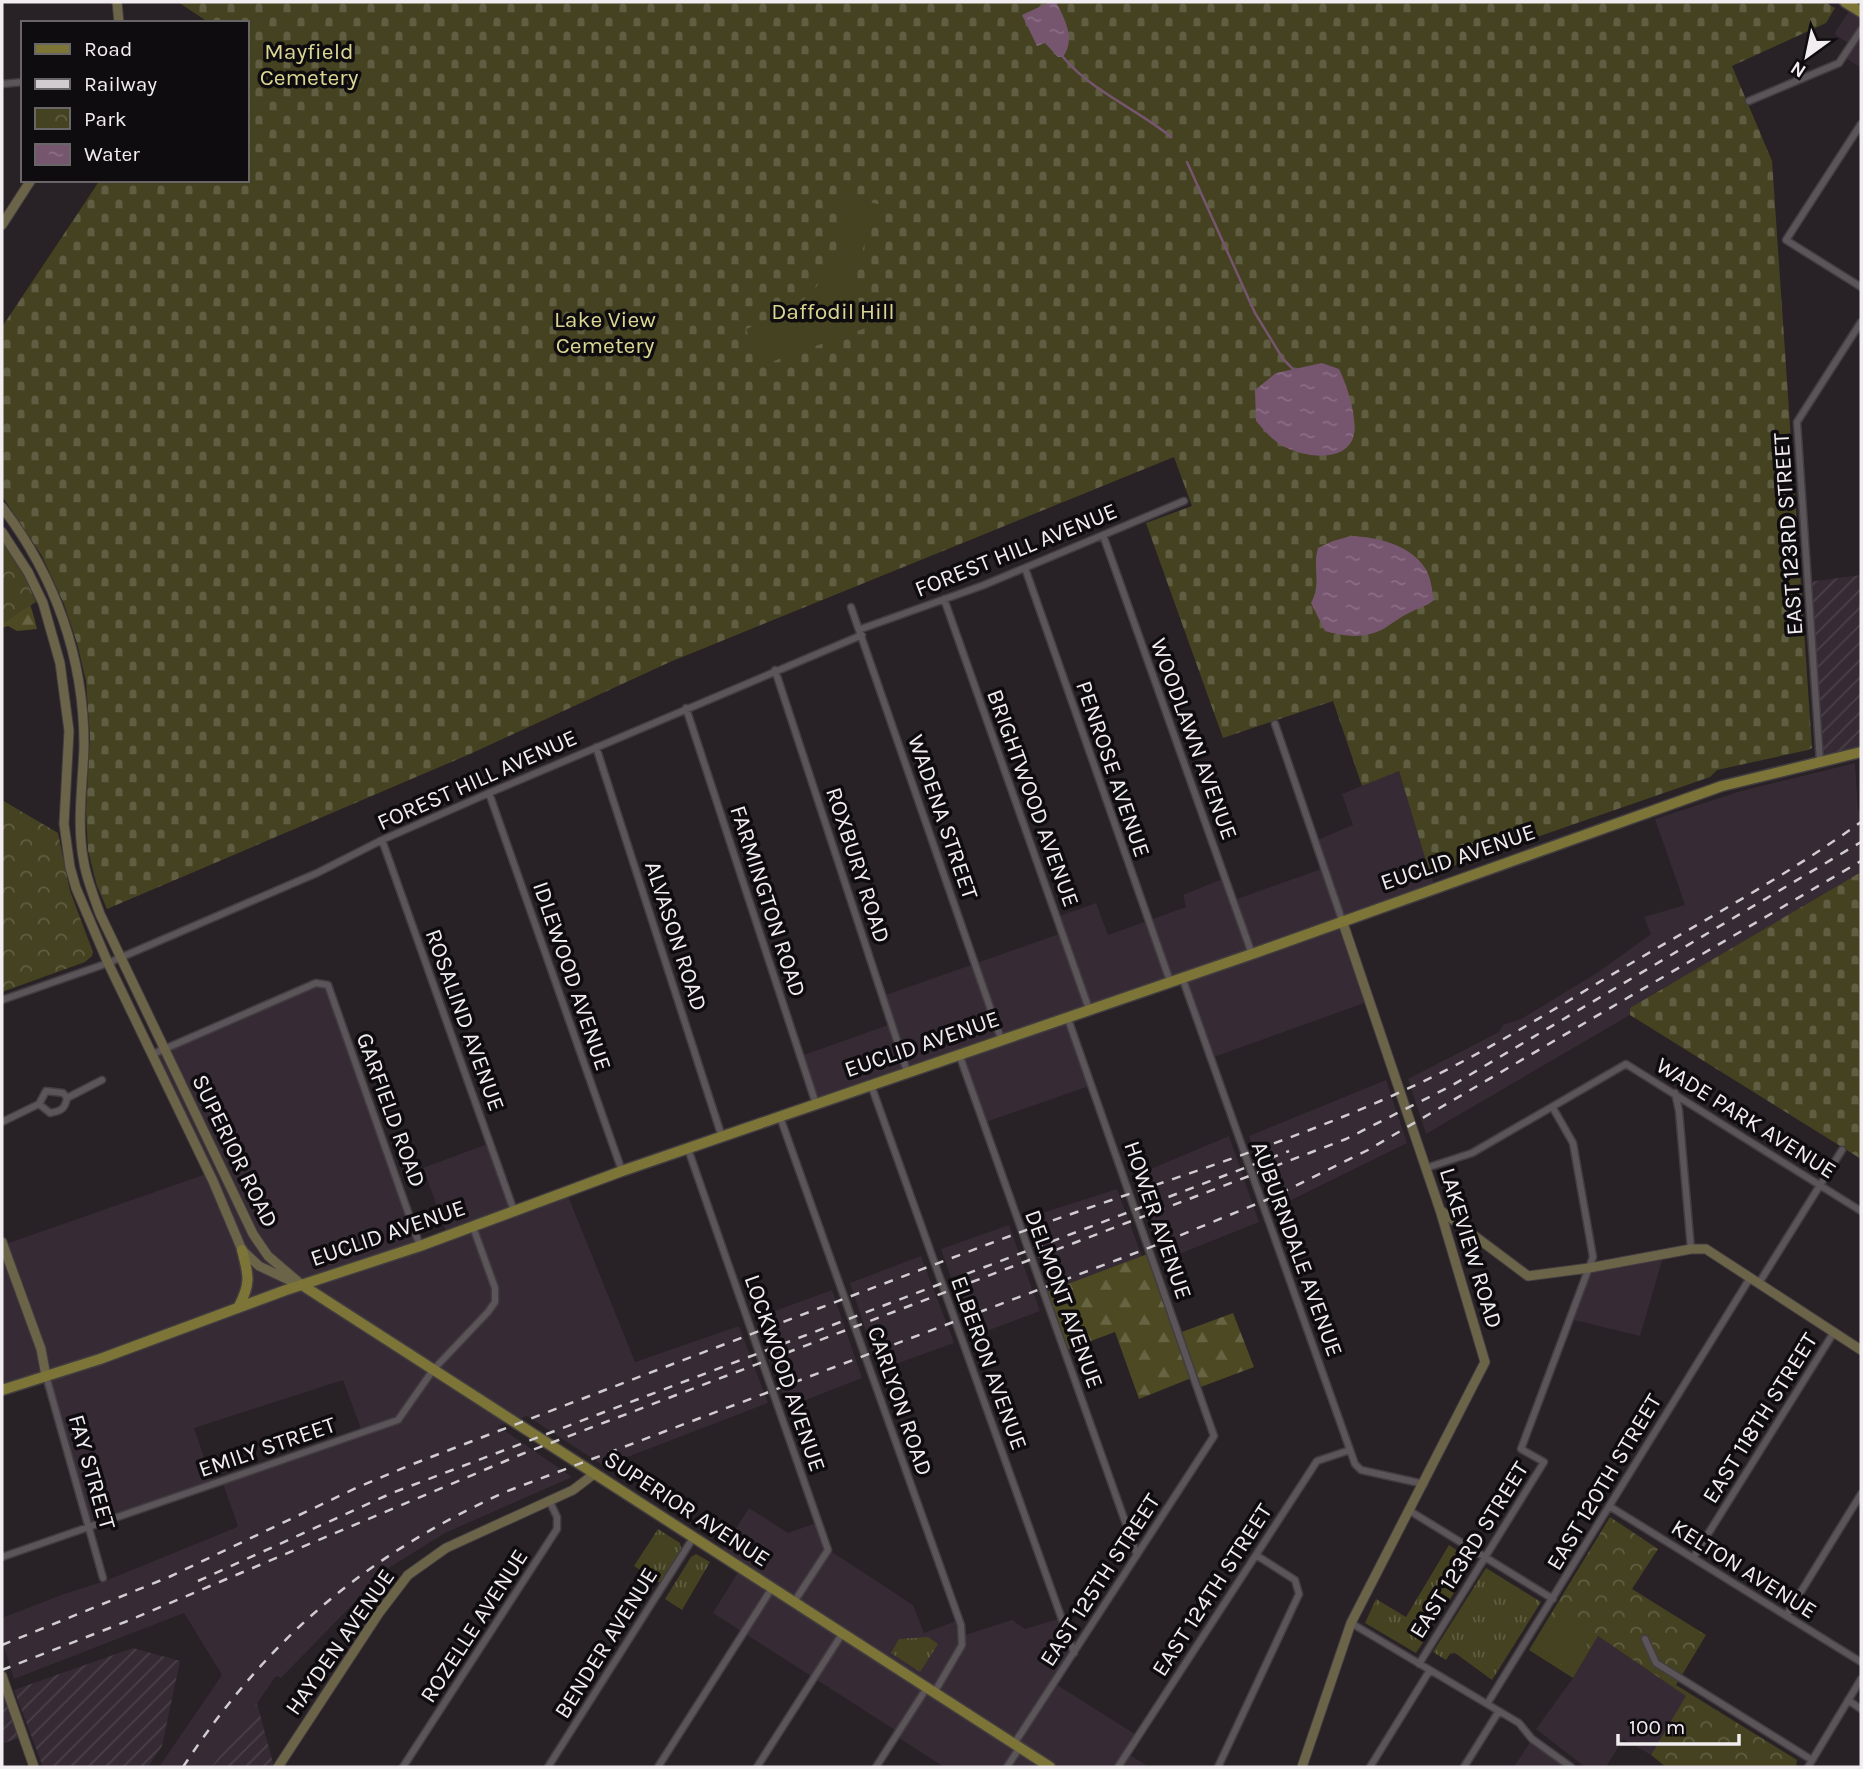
<svg xmlns="http://www.w3.org/2000/svg" width="1863" height="1769" font-family="Karla,sans-serif">
	<style>
		.built { fill: #362b34 }
		.industrial { fill: url(#industrial-furrows) }
		.grass { fill: url(#grass-tufts) }
		.forest { fill: url(#forest-firs) }
		.cemetery { fill: url(#cemetery-stones) }
		.park { fill: url(#park-crowns) }
		.garden { fill: #454221 }
		.water { fill: url(#water-ripples) }
		.lines { fill: none; stroke-linecap: round; stroke-linejoin: round }
		.stream { stroke: #76556f; stroke-width: 2.5 }
		.street-casing { stroke: #423d40; stroke-width: 9 }
		.secondary-casing { stroke: #423d40; stroke-width: 11 }
		.primary-casing { stroke: #423d40; stroke-width: 13 }
		.street { stroke: #5b5459; stroke-width: 6 }
		.secondary { stroke: #6c6448; stroke-width: 9 }
		.primary { stroke: #7d7537; stroke-width: 10 }
		.rail { stroke: #d0cccf; stroke-width: 2.5; stroke-dasharray: 9 9; stroke-linecap: butt }
		.labels { text-anchor: middle; dominant-baseline: central; stroke-width: 7; stroke-linejoin: round; paint-order: stroke }
		.park-label { font-size: 23px; fill: #dbd693; stroke: #0e0c0e }
		.street-label { font-size: 23px; fill: #f1edf0; stroke: #0e0c0e }
	</style>
	<defs>
		<pattern id="industrial-furrows" width="10" height="10" patternUnits="userSpaceOnUse" patternTransform="scale(1.75)"><rect width="10" height="10" fill="#362b34"/><path d="M-1 1l2-2M0 10L10 0M9 11l2-2" fill="none" stroke="#4a4048"/></pattern>
		<pattern id="grass-tufts" width="24" height="20" patternUnits="userSpaceOnUse" patternTransform="scale(1.75)"><rect width="24" height="20" fill="#454221"/><path d="M3 7l-1-3M5 7V3M7 7l1-3M15 17l-1-3M17 17v-4M19 17l1-3" fill="none" stroke="#605e42"/></pattern>
		<pattern id="forest-firs" width="22" height="20" patternUnits="userSpaceOnUse" patternTransform="scale(1.75)"><rect width="22" height="20" fill="#4c4923"/><path d="M5 1l3.5 6h-7zM16 11l3.5 6h-7z" fill="#666443"/></pattern>
		<pattern id="cemetery-stones" width="16" height="16" patternUnits="userSpaceOnUse" patternTransform="scale(1.75)"><rect width="16" height="16" fill="#454221"/><path d="M2 7V4a2 2 0 0 1 4 0v3zM10 15v-3a2 2 0 0 1 4 0v3z" fill="#605e42"/></pattern>
		<pattern id="park-crowns" width="20" height="18" patternUnits="userSpaceOnUse" patternTransform="scale(1.75)"><rect width="20" height="18" fill="#454221"/><path d="M2 6a3 3 0 1 1 6 0M12 15a3 3 0 1 1 6 0" fill="none" stroke="#605e42"/></pattern>
		<pattern id="water-ripples" width="26" height="14" patternUnits="userSpaceOnUse" patternTransform="scale(1.75)"><rect width="26" height="14" fill="#76556f"/><path d="M2 4q2-2 4 0t4 0M15 11q2-2 4 0t4 0" fill="none" stroke="#8a6e84"/></pattern>
	</defs>
	<rect width="100%" height="100%" fill="#282126"/>
	<path class="built" d="M 1852,7 L 1861,12 L 1861,68 L 1844,57 L 1851,45 L 1834,34 Z
		M 1855,763 L 1858,811 L 1861,809 L 1861,872 L 1630,1008 L 1630,1015 L 1426,1134 L 1408,1079 L 1499,1032 L 1503,1025 L 1521,1019 L 1597,973 L 1651,934 L 1644,917 L 1685,905 L 1655,819 L 1741,791 Z
		M 1399,771 L 1435,888 L 1343,920 L 1370,1001 L 1211,1058 L 1182,977 L 1068,1016 L 1092,1085 L 983,1123 L 959,1054 L 816,1104 L 801,1056 L 891,1024 L 883,996 L 1062,933 L 1057,917 L 1096,903 L 1108,935 L 1186,907 L 1183,895 L 1225,878 L 1234,900 L 1324,868 L 1315,841 L 1353,825 L 1342,794 Z
		M 316,983 L 328,985 L 420,1246 L 448,1236 L 423,1168 L 490,1143 L 514,1210 L 566,1191 L 635,1362 L 739,1326 L 768,1403 L 604,1466 L 527,1416 L 498,1426 L 572,1477 L 445,1533 L 387,1569 L 281,1678 L 276,1676 L 213,1767 L 159,1767 L 222,1675 L 184,1613 L 14,1679 L 2,1640 L 2,1618 L 64,1594 L 105,1581 L 235,1528 L 238,1526 L 222,1481 L 362,1432 L 343,1380 L 194,1428 L 213,1484 L 89,1527 L 46,1376 L 2,1390 L 2,1242 L 3,1245 L 209,1173 L 153,1054 Z
		M 1386,1080 L 1407,1143 L 1275,1208 L 1249,1136 Z
		M 1229,1136 L 1259,1222 L 1164,1260 L 1134,1176 Z
		M 1117,1189 L 1147,1270 L 1058,1304 L 1027,1218 Z
		M 1009,1225 L 1040,1311 L 971,1337 L 941,1249 Z
		M 1664,1254 L 1640,1336 L 1570,1319 L 1589,1268 Z
		M 921,1256 L 954,1343 L 879,1370 L 850,1283 Z
		M 832,1290 L 862,1378 L 788,1407 L 756,1318 Z
		M 749,1508 L 788,1533 L 819,1522 L 829,1550 L 913,1605 L 924,1633 L 959,1620 L 962,1636 L 1012,1620 L 1025,1629 L 1061,1618 L 1074,1653 L 1054,1683 L 1138,1736 L 1127,1753 L 1149,1767 L 944,1767 L 896,1736 L 898,1732 L 713,1613 L 740,1569 L 719,1555 Z
		M 1598,1636 L 1687,1696 L 1651,1755 L 1623,1739 L 1606,1767 L 1585,1767 L 1536,1729 L 1573,1678 Z
		M 1532,1739 L 1571,1767 L 1514,1767 Z"/>
	<path class="industrial" d="M 1861,575 L 1861,752 L 1820,762 L 1808,582 Z
		M 133,1648 L 180,1661 L 162,1746 L 148,1767 L 43,1767 L 14,1690 Z
		M 2,1683 L 23,1736 L 2,1744 Z
		M 257,1703 L 274,1767 L 212,1767 Z"/>
	<path class="grass" d="M 658,1529 L 680,1543 L 681,1549 L 660,1583 L 634,1566 Z
		M 1449,1545 L 1473,1561 L 1446,1606 L 1433,1597 L 1417,1626 L 1429,1633 L 1416,1653 L 1365,1623 L 1376,1599 L 1406,1617 Z
		M 696,1554 L 710,1562 L 682,1610 L 665,1599 L 691,1557 Z
		M 1486,1568 L 1541,1602 L 1492,1680 L 1455,1653 L 1450,1654 L 1446,1660 L 1433,1652 Z
		M 928,1637 L 938,1644 L 920,1672 L 891,1653 L 899,1639 Z"/>
	<path class="forest" d="M 2,552 C 20,578 30,598 37,629 L 17,631 L 8,626 L 2,628 Z
		M 1150,1253 L 1179,1333 L 1233,1313 L 1254,1367 L 1198,1388 L 1194,1377 L 1139,1399 L 1115,1332 L 1064,1351 L 1044,1293 Z"/>
	<path class="cemetery" d="M 178,2 L 1825,2 L 1835,8 L 1826,23 L 1732,66 L 1772,161 L 1812,748 L 1808,750 L 1717,770 L 1710,777 L 1430,874 L 1399,771 L 1362,786 L 1333,701 L 1223,738 L 1146,523 L 1192,506 L 1174,457 L 670,662 L 470,754 L 107,909 L 97,886 L 88,850 L 86,811 L 90,738 L 86,681 L 77,643 L 64,604 L 42,556 L 2,496 L 2,327 L 100,180 L 247,180 L 247,23 L 204,23 L 205,20 Z
		M 1861,872 L 1861,1159 L 1630,1015 L 1630,1008 Z"/>
	<path class="park" d="M 2,541 L 24,575 L 36,602 L 2,624 Z
		M 2,800 L 58,833 L 70,891 L 93,952 L 92,956 L 85,962 L 2,992 Z
		M 1610,1517 L 1658,1549 L 1632,1589 L 1706,1635 L 1676,1685 L 1797,1760 L 1796,1767 L 1666,1767 L 1651,1755 L 1686,1696 L 1598,1636 L 1573,1678 L 1529,1650 Z"/>
	<path class="garden" d="M 842,197 L 883,205 C 863,246 841,283 871,326 L 760,366 L 746,329 L 787,313 L 814,291 L 836,253 Z
		M 1560,1614 L 1593,1634 L 1571,1670 L 1538,1650 Z"/>
	<path class="water" d="M 1050,2 L 1056,2 C 1065,20 1076,38 1063,57 L 1058,57 L 1045,43 L 1037,46 L 1022,15 Z
		M 1322,363 L 1339,369 C 1347,385 1363,430 1349,445 C 1335,462 1301,456 1283,446 C 1272,440 1264,430 1256,421 L 1255,390 L 1276,373 Z
		M 1351,536 C 1378,537 1410,545 1425,568 C 1431,577 1432,590 1434,600 C 1426,607 1418,608 1409,613 C 1400,617 1393,623 1385,628 C 1366,639 1345,637 1325,631 L 1311,603 C 1322,584 1312,567 1318,548 L 1333,541 Z"/>
	<g class="lines">
		<path class="stream" d="M 1063,57 C 1091,91 1137,109 1171,137
			M 1187,162 L 1255,313 L 1283,359 L 1294,370"/>
		<defs>
			<path id="street" d="M 2,84 L 23,82
				M 1749,101 L 1839,63 L 1861,30
				M 1861,124 L 1786,240 L 1861,287
				M 1103,535 L 1252,954
				M 1025,568 L 1170,981
				M 944,599 L 1089,1009
				M 851,607 L 1001,1039
				M 861,629 L 984,585 L 1184,501
				M 775,670 L 907,1071
				M 686,708 L 816,1104
				M 1275,724 L 1342,920
				M 596,747 L 722,1137
				M 1820,762 L 1797,422 L 1861,322
				M 489,793 L 622,1171
				M 382,840 L 514,1211
				M 1182,977 L 1355,1464 L 1361,1470 L 1424,1484
				M 2,1000 L 108,963 L 317,873 L 382,840 L 489,793 L 862,635
				M 153,1054 L 316,983 L 328,985 L 420,1246
				M 959,1054 L 1137,1555
				M 871,1085 L 1074,1653
				M 1675,1093 L 1679,1111 L 1691,1249
				M 67,1098 L 102,1080
				M 780,1117 L 961,1625 L 962,1645 L 934,1693
				M 2,1122 L 39,1104 L 46,1091 L 63,1093 L 67,1098 C 65,1109 61,1111 50,1113 L 39,1104
				M 688,1149 L 828,1550 L 794,1602
				M 1426,1168 L 1472,1153 L 1626,1064 L 1861,1211
				M 1759,1283 L 1842,1150
				M 46,1376 L 103,1578
				M 1609,1506 L 1861,1662
				M 1410,1511 L 1553,1599
				M 2,1557 L 398,1420 L 433,1370 L 488,1312 L 495,1302 L 495,1288 L 473,1227
				M 1693,1558 L 1834,1332
				M 1786,1616 L 1861,1494
				M 1351,1623 L 1519,1723 L 1532,1739 L 1571,1767
				M 1645,1639 L 1656,1663 L 1812,1760
				M 1419,1664 L 1544,1462 L 1521,1449 L 1593,1257 L 1573,1143 L 1553,1108
				M 1848,1700 L 1861,1709
				M 1487,1704 L 1750,1278
				M 1014,1744 L 1214,1436 L 1067,1016
				M 403,1767 L 557,1529 L 557,1517 L 549,1500
				M 548,1767 L 693,1538
				M 658,1767 L 772,1588
				M 757,1767 L 842,1634
				M 876,1767 L 926,1689
				M 1007,1767 L 1020,1747
				M 1118,1767 L 1317,1461 L 1350,1450
				M 1218,1767 L 1299,1594 L 1295,1580 L 1256,1555
				M 1370,1767 L 1430,1670
				M 1464,1767 L 1499,1711
				M 1808,1767 L 1861,1679"/>
			<path id="secondary" d="M 117,2 L 119,23
				M 2,225 L 31,180
				M 2,507 C 55,576 84,658 84,745 C 83,785 76,823 84,863 C 87,880 94,897 100,914 L 253,1234 L 268,1256 L 302,1285
				M 2,532 L 28,572 L 43,603 L 60,663 L 69,731 L 64,824 L 70,867 L 76,888 L 108,963 L 213,1181 L 242,1250 L 259,1266 L 293,1282
				M 1440,1210 L 1528,1276 L 1589,1268 L 1691,1249 L 1706,1249 L 1861,1350
				M 2,1242 L 41,1349 L 46,1376
				M 2,1676 L 34,1767
				M 278,1767 L 379,1613 L 408,1575 L 446,1548 L 573,1490 L 594,1474
				M 1302,1767 L 1351,1623 L 1485,1362 L 1440,1210 L 1342,920"/>
			<path id="primary" d="M 1845,2 L 1861,12
				M 302,1285 L 1050,1767
				M 238,1308 C 251,1284 249,1276 242,1250
				M 2,1390 L 100,1359 L 286,1290 L 420,1246 L 622,1171 L 1252,954 L 1722,786 L 1861,752"/>
		</defs>
		<use href="#street" class="street-casing"/>
		<use href="#secondary" class="secondary-casing"/>
		<use href="#primary" class="primary-casing"/>
		<use href="#street" class="street"/>
		<use href="#secondary" class="secondary"/>
		<use href="#primary" class="primary"/>
		<path class="rail" d="M 198,1581 L 392,1493 L 1289,1151
			M 2,1645 L 169,1577 L 356,1488 L 413,1464 C 612,1387 811,1311 1010,1236 C 1142,1187 1279,1148 1407,1089 C 1482,1055 1552,1010 1623,968 C 1703,921 1786,876 1861,822
			M 2,1670 L 125,1622 L 522,1454 L 1346,1139 L 1451,1086 L 1861,842
			M 183,1767 C 268,1638 365,1556 505,1492 L 1159,1244 L 1271,1198 L 1368,1150 L 1861,861"/>
	</g>
	<g class="labels">
		<g class="park-label">
			<text x="309" y="51">Mayfield<tspan x="309" dy="26">Cemetery</tspan></text>
			<text x="833" y="311">Daffodil Hill</text>
			<text x="605" y="319">Lake View<tspan x="605" dy="26">Cemetery</tspan></text>
		</g>
		<g class="street-label">
			<text transform="translate(1788 534) rotate(-94)">EAST 123RD STREET</text>
			<text transform="translate(1016 550) rotate(-22)">FOREST HILL AVENUE</text>
			<text transform="translate(1194 739) rotate(70)">WOODLAWN AVENUE</text>
			<text transform="translate(1113 769) rotate(71)">PENROSE AVENUE</text>
			<text transform="translate(477 780) rotate(-24)">FOREST HILL AVENUE</text>
			<text transform="translate(1033 798) rotate(70)">BRIGHTWOOD AVENUE</text>
			<text transform="translate(943 817) rotate(71)">WADENA STREET</text>
			<text transform="translate(1458 857) rotate(-19)">EUCLID AVENUE</text>
			<text transform="translate(858 865) rotate(72)">ROXBURY ROAD</text>
			<text transform="translate(768 901) rotate(72)">FARMINGTON ROAD</text>
			<text transform="translate(676 936) rotate(72)">ALVASON ROAD</text>
			<text transform="translate(572 976) rotate(71)">IDLEWOOD AVENUE</text>
			<text transform="translate(465 1020) rotate(70)">ROSALIND AVENUE</text>
			<text transform="translate(922 1044) rotate(-19)">EUCLID AVENUE</text>
			<text transform="translate(391 1110) rotate(70)">GARFIELD ROAD</text>
			<text transform="translate(1746 1118) rotate(32)">WADE PARK AVENUE</text>
			<text transform="translate(235 1151) rotate(64)">SUPERIOR ROAD</text>
			<text transform="translate(1158 1220) rotate(71)">HOWER AVENUE</text>
			<text transform="translate(388 1233) rotate(-19)">EUCLID AVENUE</text>
			<text transform="translate(1471 1248) rotate(73)">LAKEVIEW ROAD</text>
			<text transform="translate(1297 1249) rotate(70)">AUBURNDALE AVENUE</text>
			<text transform="translate(1064 1299) rotate(70)">DELMONT AVENUE</text>
			<text transform="translate(989 1363) rotate(70)">ELBERON AVENUE</text>
			<text transform="translate(785 1373) rotate(71)">LOCKWOOD AVENUE</text>
			<text transform="translate(900 1401) rotate(71)">CARLYON ROAD</text>
			<text transform="translate(1760 1418) rotate(-58)">EAST 118TH STREET</text>
			<text transform="translate(267 1447) rotate(-19)">EMILY STREET</text>
			<text transform="translate(92 1472) rotate(74)">FAY STREET</text>
			<text transform="translate(1604 1482) rotate(-59)">EAST 120TH STREET</text>
			<text transform="translate(687 1509) rotate(33)">SUPERIOR AVENUE</text>
			<text transform="translate(1469 1550) rotate(-58)">EAST 123RD STREET</text>
			<text transform="translate(1744 1569) rotate(32)">KELTON AVENUE</text>
			<text transform="translate(1100 1580) rotate(-57)">EAST 125TH STREET</text>
			<text transform="translate(1212 1590) rotate(-57)">EAST 124TH STREET</text>
			<text transform="translate(474 1626) rotate(-57)">ROZELLE AVENUE</text>
			<text transform="translate(340 1642) rotate(-55)">HAYDEN AVENUE</text>
			<text transform="translate(606 1643) rotate(-58)">BENDER AVENUE</text>
		</g>
	</g>
	<rect width="1863" height="1769" fill="none" stroke="#f1edf0" stroke-width="7"/>
	<rect x="21" y="21" width="228" height="161" fill="#0e0c0e" stroke="#696668" stroke-width="2"/>
	<rect x="35" y="44" width="35" height="10" fill="#7d7537" stroke="#696668" stroke-width="2"/>
	<text x="84" y="56" font-size="21" fill="#f1edf0">Road</text>
	<rect x="35" y="79" width="35" height="10" fill="#d0cccf" stroke="#696668" stroke-width="2"/>
	<text x="84" y="91" font-size="21" fill="#f1edf0">Railway</text>
	<rect x="35" y="108" width="35" height="21" fill="url(#park-crowns)" stroke="#696668" stroke-width="2"/>
	<text x="84" y="126" font-size="21" fill="#f1edf0">Park</text>
	<rect x="35" y="144" width="35" height="21" fill="url(#water-ripples)" stroke="#696668" stroke-width="2"/>
	<text x="84" y="161" font-size="21" fill="#f1edf0">Water</text>
	<g transform="translate(1807 56) rotate(213)" stroke="#0e0c0e" stroke-width="5" paint-order="stroke">
	<path d="M0-5L12 26L0 18L-12 26Z" fill="#f1edf0"/>
	<text y="-10" font-size="19" font-weight="bold" text-anchor="middle" fill="#f1edf0">N</text>
	</g>
	<path d="M1618 1734v10h121v-10" fill="none" stroke="#f1edf0" stroke-width="3.5"/>
	<text x="1629" y="1734" font-size="21" fill="#f1edf0" stroke="#0e0c0e" stroke-width="5" paint-order="stroke">100 m</text>
</svg>
